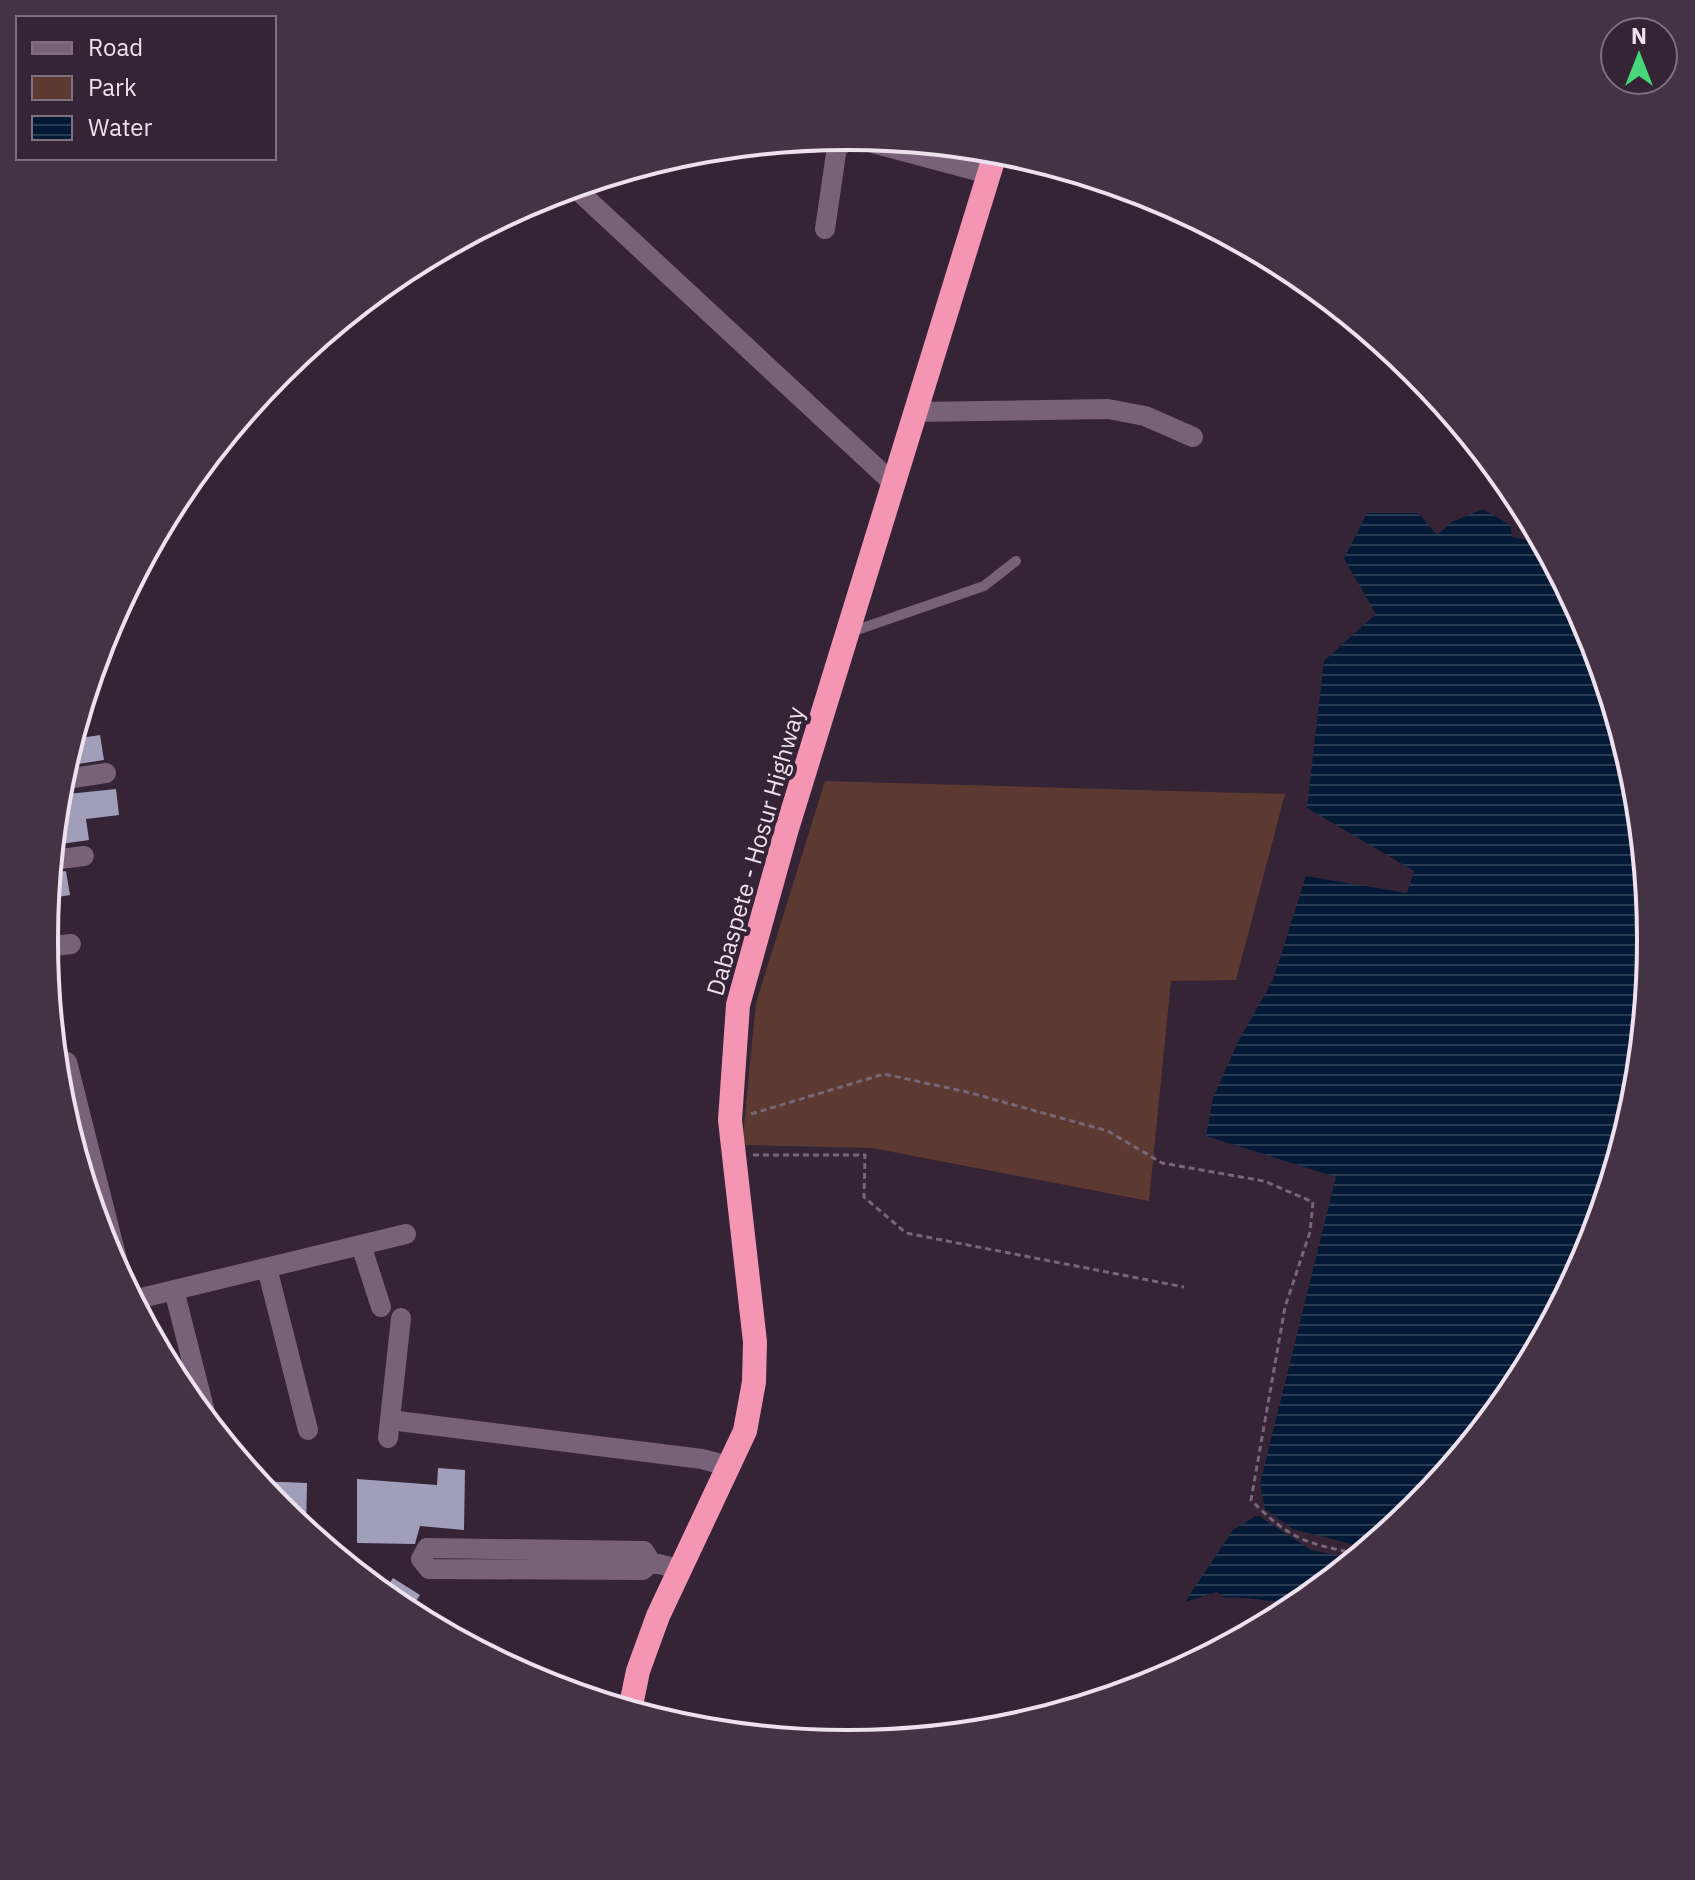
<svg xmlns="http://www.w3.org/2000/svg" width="1695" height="1880" font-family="'IBM Plex Sans',sans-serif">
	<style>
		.green { fill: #5d3a31 }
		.water { fill: url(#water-rules) }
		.building { fill: #a19eba }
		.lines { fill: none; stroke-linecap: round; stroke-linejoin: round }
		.path { stroke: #766677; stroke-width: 3; stroke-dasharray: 6 4; stroke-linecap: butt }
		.lane { stroke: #776277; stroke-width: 10 }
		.street { stroke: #776277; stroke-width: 20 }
		.secondary { stroke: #776277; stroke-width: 20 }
		.highway { stroke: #f496b3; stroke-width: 24 }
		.labels { text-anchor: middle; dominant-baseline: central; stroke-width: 8; stroke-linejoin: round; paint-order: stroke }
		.street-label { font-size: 24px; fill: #ede1ed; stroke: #352336 }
		.rim { fill: none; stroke: #ede1ed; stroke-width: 4 }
	</style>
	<defs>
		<pattern id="water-rules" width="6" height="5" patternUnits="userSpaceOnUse" patternTransform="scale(2)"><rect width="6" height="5" fill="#041936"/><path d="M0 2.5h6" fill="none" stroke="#293a53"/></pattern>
	</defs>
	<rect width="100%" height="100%" fill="#352336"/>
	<path class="green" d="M 825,781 L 1285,794 L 1236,980 L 1171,981 L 1149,1201 L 872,1148 L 742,1145 L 756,1003 Z"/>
	<path class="water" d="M 1483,509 L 1510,525 L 1512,537 L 1527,540 L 1536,532 L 1590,633 L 1636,784 L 1651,940 L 1635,1097 L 1590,1248 L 1515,1387 L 1415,1508 L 1367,1548 L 1293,1529 L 1265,1509 L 1260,1484 L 1336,1177 L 1206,1136 L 1213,1098 L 1239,1040 L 1273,980 L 1306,876 L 1407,893 L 1414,871 L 1307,808 L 1324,661 L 1376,614 L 1344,559 L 1367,513 L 1418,513 L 1437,535 L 1452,522 Z
		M 1257,1515 L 1311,1550 L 1354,1559 C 1340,1571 1321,1592 1305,1598 C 1279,1607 1251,1595 1225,1598 L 1217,1592 L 1185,1602 L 1233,1530 Z"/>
	<path class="building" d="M 100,735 L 104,760 L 78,764 L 74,739 Z
		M 116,789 L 119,815 L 86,819 L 89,840 L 61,844 L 58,795 Z
		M 66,871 L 70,895 L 51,898 L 51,873 Z
		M 438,1468 L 465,1470 L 464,1530 L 420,1526 L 415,1544 L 357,1543 L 357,1479 L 437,1485 Z
		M 257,1481 L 307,1483 L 306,1530 L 279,1508 Z
		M 393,1578 L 420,1595 L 409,1612 L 383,1593 Z"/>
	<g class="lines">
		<path class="path" d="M 751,1114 L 884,1074 L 967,1092 L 1108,1131 L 1162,1163 L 1264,1181 L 1313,1202 L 1310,1232 L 1285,1307 L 1251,1500 C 1289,1539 1307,1544 1360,1554
			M 753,1155 L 865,1155 L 864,1197 L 906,1233 L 1184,1287"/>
		<path class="lane" d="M 851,632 L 984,586 L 1016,561"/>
		<path class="street" d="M 825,229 L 837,147 L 854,138 L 989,174
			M 916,412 L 1108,409 L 1145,416 L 1193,437
			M 60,780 L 106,773
			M 52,860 L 84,856
			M 45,947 L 71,944
			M 67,1062 L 122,1279
			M 361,1245 L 381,1307
			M 267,1268 L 308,1430
			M 174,1290 L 207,1420
			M 133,1300 L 406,1234
			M 390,1420 L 702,1459 L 728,1466
			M 388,1438 L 401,1318
			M 651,1562 L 643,1570 L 429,1569 L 421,1559 L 427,1548 L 644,1551 L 651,1562 L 678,1569"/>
		<path class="secondary" d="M 574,187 L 895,485"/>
		<path class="highway" d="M 630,1710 L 638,1671 L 658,1616 L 745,1431 L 754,1382 L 755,1342 L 730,1120 L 738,1005 L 786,832 L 996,151"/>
	</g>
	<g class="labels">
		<g class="street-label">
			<text transform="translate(755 851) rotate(-74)">Dabaspete - Hosur Highway</text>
		</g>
	</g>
	<path d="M0 0H1695V1880H0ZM847 150H848A789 789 0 0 1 1637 939V941A789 789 0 0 1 848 1730H847A789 789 0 0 1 58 941V939A789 789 0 0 1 847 150Z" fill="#443245" fill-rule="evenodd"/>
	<path class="rim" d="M847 150H848A789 789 0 0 1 1637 939V941A789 789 0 0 1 848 1730H847A789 789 0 0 1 58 941V939A789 789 0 0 1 847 150Z"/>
	<rect x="16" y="16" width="260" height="144" fill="#352336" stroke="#7f6f7f" stroke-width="2"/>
	<rect x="32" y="42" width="40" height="12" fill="#776277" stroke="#7f6f7f" stroke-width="2"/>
	<text x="88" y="56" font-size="24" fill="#ede1ed">Road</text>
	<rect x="32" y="76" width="40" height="24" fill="#5d3a31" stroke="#7f6f7f" stroke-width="2"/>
	<text x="88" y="96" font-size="24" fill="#ede1ed">Park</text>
	<rect x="32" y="116" width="40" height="24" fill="url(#water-rules)" stroke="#7f6f7f" stroke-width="2"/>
	<text x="88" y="136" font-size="24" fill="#ede1ed">Water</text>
	<g transform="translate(1639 56)"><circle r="38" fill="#352336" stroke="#7f6f7f" stroke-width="2"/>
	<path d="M0-6L14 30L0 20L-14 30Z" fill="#47d779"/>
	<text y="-12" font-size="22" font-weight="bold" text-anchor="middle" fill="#ede1ed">N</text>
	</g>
</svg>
